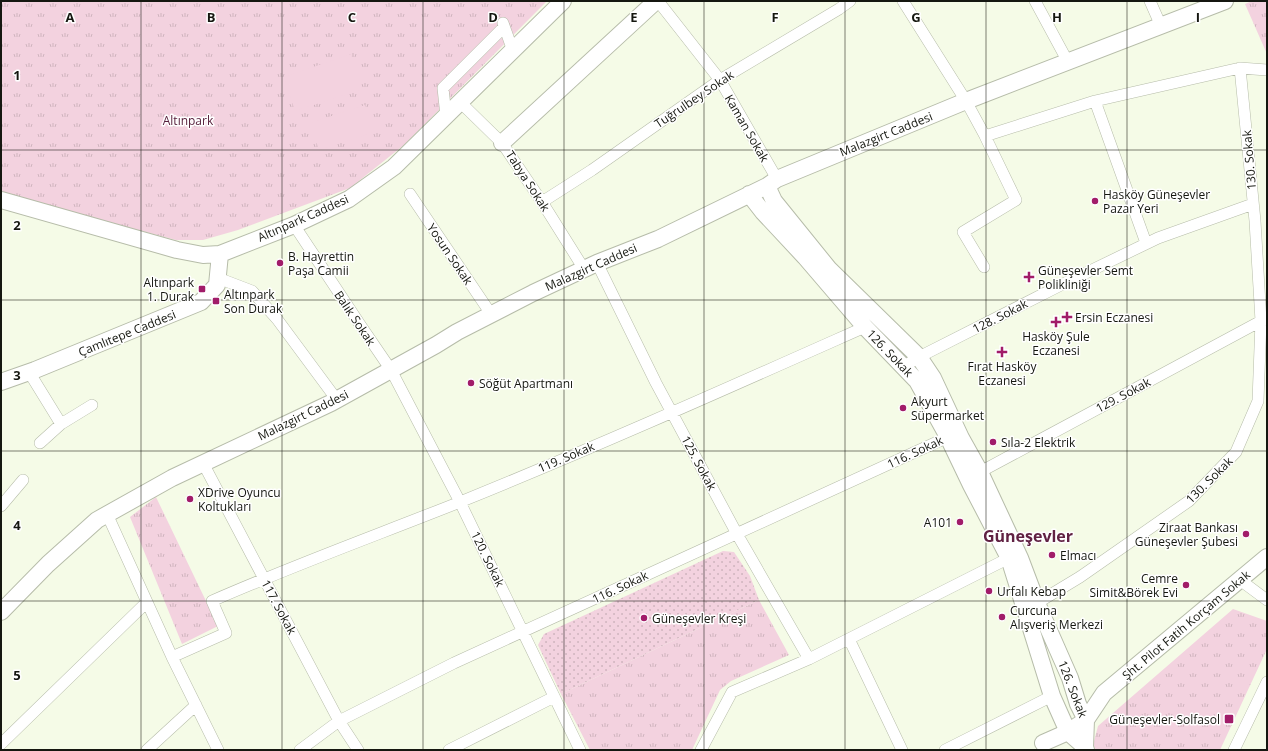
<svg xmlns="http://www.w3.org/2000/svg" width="1268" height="751" font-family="'Open Sans',sans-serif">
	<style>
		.grass { fill: url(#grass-dots) }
		.park { fill: url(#park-tufts) }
		.pitch { fill: #f3d2df }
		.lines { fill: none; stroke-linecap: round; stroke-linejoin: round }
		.street-casing { stroke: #b6bca9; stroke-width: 12 }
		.secondary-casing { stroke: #b6bca9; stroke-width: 18 }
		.street { stroke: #fff; stroke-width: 11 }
		.secondary { stroke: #fff; stroke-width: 16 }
		.grid { fill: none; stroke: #151710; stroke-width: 1; stroke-opacity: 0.55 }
		.poi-dot { fill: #a11c69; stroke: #fff; stroke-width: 1.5 }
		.labels { text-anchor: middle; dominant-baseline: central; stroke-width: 3; stroke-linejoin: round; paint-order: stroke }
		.street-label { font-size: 12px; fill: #151710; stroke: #fff }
		.park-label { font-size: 12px; fill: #58213d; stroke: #fff }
		.poi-label { font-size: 12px; fill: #151710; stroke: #fff; text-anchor: start }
		.district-label { font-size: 16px; font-weight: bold; fill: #612243; stroke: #fff }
		.grid-label { font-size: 13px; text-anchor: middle; font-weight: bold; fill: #151710; stroke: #fff; stroke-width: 3; stroke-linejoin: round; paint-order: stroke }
	</style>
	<defs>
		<pattern id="grass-dots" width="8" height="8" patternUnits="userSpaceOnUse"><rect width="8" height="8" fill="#f3d2df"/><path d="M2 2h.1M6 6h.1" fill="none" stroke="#cfb4be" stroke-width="1.8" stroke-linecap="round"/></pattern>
		<pattern id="park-tufts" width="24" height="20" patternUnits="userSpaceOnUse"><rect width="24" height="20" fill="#f3d2df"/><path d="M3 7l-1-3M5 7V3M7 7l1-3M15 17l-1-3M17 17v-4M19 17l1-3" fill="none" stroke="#cfb4be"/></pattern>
	</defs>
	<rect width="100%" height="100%" fill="#f5fbe7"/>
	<path class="grass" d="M 723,551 L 734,552 L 750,576 L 759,600 L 561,694 L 538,645 L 544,634 Z"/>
	<path class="park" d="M 1,1 L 547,1 L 404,145 L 350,188 L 238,230 L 203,240 L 176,240 L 1,194 Z
		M 1252,1 L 1267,1 L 1267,54 L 1245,4 Z
		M 156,497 L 218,626 L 182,644 L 130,517 Z
		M 759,600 L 789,655 L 731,681 L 720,690 L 692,750 L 590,750 L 561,694 Z
		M 1233,609 L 1267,621 L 1267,649 L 1220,750 L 1096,750 L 1093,745 L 1098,726 Z"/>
	<path class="pitch" d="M 351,54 L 363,89 L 295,111 L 284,77 Z
		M 365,105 L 374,132 L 319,150 L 310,123 Z"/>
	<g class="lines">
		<defs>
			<path id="street" d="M 658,1 L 720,80 L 777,179
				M 903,1 L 966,101 L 985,136 L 1016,200 L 963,232 L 984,267
				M 1035,1 L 1068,62
				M 1150,1 L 1161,26
				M 503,23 L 513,51
				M 1095,101 L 1146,243
				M 460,102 L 502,143 L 542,202 L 584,269
				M 446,116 L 443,88 L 504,27
				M 985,136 L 1095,101 L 1240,68 L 1267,70
				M 410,194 L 491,314
				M 542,202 L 592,170 L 720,80 L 839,9 L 850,1
				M 294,225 L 361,326 L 391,370 L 460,502 L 580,750
				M 597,263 L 656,383 L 737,534 L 809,659
				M 218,278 L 252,291 L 277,319 L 337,400
				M 903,367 L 919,357 L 1059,286 L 1158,238 L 1253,204
				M 29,372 L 61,424 L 92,405
				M 40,443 L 61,424
				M 203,463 L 339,721 L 358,750
				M 980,472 L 1261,321 L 1267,320
				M 1,506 L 23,480
				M 107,514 L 172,657 L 218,750
				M 1240,580 L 1267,600
				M 1037,603 L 1080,577 L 1189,501 L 1236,452 L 1258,401 L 1261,321 L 1255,221 L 1240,68
				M 849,639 L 902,750
				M 172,657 L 226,633 L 212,601 C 294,565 377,535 460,502 C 596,447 730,387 865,327
				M 1,744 L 147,602
				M 147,750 L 196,705
				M 300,750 L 339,721 L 454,663 L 948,437
				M 449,750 L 554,697
				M 701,750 L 732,692 L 809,659 L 1009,558
				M 945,750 L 1052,696
				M 1234,750 L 1267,682"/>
			<path id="secondary" d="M 502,143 L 656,1
				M 767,186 L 774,201 L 829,269 L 919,357 L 933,378 L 961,438 L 980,472 L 1020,558 L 1037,603 L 1070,678 L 1078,704 L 1086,720 L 1085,747
				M 749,194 L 763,212 L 805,257 L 865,327 L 917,381 L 948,437 L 971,485 L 1009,558 L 1052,696 L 1068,732 L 1085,747 L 1086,750
				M 1,200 L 177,250 L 203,255 L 220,254 L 294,225 L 349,199 L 394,167 L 563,1
				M 1,382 L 35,370 L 201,302 L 217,285 L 220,254
				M 1,612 L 48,564 L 97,520 L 172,478 L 331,403 L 436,345 L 457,332 L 533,293 L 597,263 L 658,239 L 767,186 L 777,179 L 966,101 L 1225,1
				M 1043,743 L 1068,732 L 1086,720 L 1104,693 L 1267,557"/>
		</defs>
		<use href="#street" class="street-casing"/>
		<use href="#secondary" class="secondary-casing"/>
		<use href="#street" class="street"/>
		<use href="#secondary" class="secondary"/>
	</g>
	<path class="grid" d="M 141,1 L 141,750M 282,1 L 282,750M 423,1 L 423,750M 564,1 L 564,750M 704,1 L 704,750M 845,1 L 845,750M 986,1 L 986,750M 1127,1 L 1127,750M 1,150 L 1267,150M 1,300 L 1267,300M 1,451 L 1267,451M 1,601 L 1267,601"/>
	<g class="poi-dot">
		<circle cx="1095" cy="201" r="4"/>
		<circle cx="280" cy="263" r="4"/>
		<path d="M1027 271h4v4h4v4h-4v4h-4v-4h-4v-4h4z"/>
		<rect x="198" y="285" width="8" height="8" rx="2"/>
		<rect x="212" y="297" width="8" height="8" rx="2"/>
		<path d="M1065 311h4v4h4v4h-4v4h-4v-4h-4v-4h4z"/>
		<path d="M1054 316h4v4h4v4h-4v4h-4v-4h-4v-4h4z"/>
		<path d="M1000 346h4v4h4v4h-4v4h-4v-4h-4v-4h4z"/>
		<circle cx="471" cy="383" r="4"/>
		<circle cx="903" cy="408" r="4"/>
		<circle cx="993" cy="442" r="4"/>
		<circle cx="190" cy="499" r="4"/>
		<circle cx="960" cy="522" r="4"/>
		<circle cx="1246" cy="534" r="4"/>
		<circle cx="1052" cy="555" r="4"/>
		<circle cx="1186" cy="585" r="4"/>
		<circle cx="989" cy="591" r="4"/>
		<circle cx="1002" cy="617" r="4"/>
		<circle cx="644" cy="618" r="4"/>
		<rect x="1224" y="714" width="10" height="10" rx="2"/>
	</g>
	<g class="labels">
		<g class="street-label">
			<text transform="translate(694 99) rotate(-34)">Tuğrulbey Sokak</text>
			<text transform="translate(747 128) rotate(60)">Kaman Sokak</text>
			<text transform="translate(886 134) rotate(-22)">Malazgirt Caddesi</text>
			<text transform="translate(1249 160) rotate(-95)">130. Sokak</text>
			<text transform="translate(528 181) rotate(57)">Tabya Sokak</text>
			<text transform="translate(303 218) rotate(-24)">Altınpark Caddesi</text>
			<text transform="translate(450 254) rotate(56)">Yosun Sokak</text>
			<text transform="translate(591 267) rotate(-24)">Malazgirt Caddesi</text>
			<text transform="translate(1000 316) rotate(-27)">128. Sokak</text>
			<text transform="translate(355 318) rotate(56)">Balık Sokak</text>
			<text transform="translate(127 333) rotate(-22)">Çamlıtepe Caddesi</text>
			<text transform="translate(890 353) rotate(46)">126. Sokak</text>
			<text transform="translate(1123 395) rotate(-28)">129. Sokak</text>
			<text transform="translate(303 415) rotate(-26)">Malazgirt Caddesi</text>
			<text transform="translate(915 452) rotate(-25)">116. Sokak</text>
			<text transform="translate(566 457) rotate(-23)">119. Sokak</text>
			<text transform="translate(699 463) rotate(62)">125. Sokak</text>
			<text transform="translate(1209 480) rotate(-45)">130. Sokak</text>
			<text transform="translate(488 559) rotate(64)">120. Sokak</text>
			<text transform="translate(620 587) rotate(-25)">116. Sokak</text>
			<text transform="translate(279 607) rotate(62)">117. Sokak</text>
			<text transform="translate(1186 625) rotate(-40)">Şht. Pilot Fatih Korçam Sokak</text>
			<text transform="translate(1073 689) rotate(69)">126. Sokak</text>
		</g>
		<g class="park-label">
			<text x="188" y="120">Altınpark</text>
		</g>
		<g class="poi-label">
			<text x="1103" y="194">Hasköy Güneşevler<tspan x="1103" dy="14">Pazar Yeri</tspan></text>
			<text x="288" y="256">B. Hayrettin<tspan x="288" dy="14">Paşa Camii</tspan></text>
			<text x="1038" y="270">Güneşevler Semt<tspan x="1038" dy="14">Polikliniği</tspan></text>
			<text x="194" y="282" text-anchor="end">Altınpark<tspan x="194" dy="14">1. Durak</tspan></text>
			<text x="224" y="294">Altınpark<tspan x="224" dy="14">Son Durak</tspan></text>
			<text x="1075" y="317">Ersin Eczanesi</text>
			<text x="1056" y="336" text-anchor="middle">Hasköy Şule<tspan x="1056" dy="14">Eczanesi</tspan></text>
			<text x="1002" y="366" text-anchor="middle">Fırat Hasköy<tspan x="1002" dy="14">Eczanesi</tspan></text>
			<text x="479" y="383">Söğüt Apartmanı</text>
			<text x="911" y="401">Akyurt<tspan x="911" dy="14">Süpermarket</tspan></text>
			<text x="1001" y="442">Sıla-2 Elektrik</text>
			<text x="198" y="492">XDrive Oyuncu<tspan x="198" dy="14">Koltukları</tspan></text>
			<text x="952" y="522" text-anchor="end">A101</text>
			<text x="1238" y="527" text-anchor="end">Ziraat Bankası<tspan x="1238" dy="14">Güneşevler Şubesi</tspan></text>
			<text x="1060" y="555">Elmacı</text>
			<text x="1178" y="578" text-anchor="end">Cemre<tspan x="1178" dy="14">Simit&amp;Börek Evi</tspan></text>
			<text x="997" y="591">Urfalı Kebap</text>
			<text x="1010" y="610">Curcuna<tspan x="1010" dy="14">Alışveriş Merkezi</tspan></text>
			<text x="652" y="618">Güneşevler Kreşi</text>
			<text x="1220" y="719" text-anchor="end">Güneşevler-Solfasol</text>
		</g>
		<g class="district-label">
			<text x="1028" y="536">Güneşevler</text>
		</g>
	</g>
	<g class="grid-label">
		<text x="70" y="22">A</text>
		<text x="211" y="22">B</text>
		<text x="352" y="22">C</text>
		<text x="493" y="22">D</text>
		<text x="634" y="22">E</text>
		<text x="775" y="22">F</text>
		<text x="916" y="22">G</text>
		<text x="1057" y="22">H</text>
		<text x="1198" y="22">I</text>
		<text x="17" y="80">1</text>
		<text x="17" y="230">2</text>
		<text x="17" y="380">3</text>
		<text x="17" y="530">4</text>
		<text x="17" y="680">5</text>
	</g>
	<rect width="1268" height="751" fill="none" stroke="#151710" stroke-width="4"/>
</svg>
